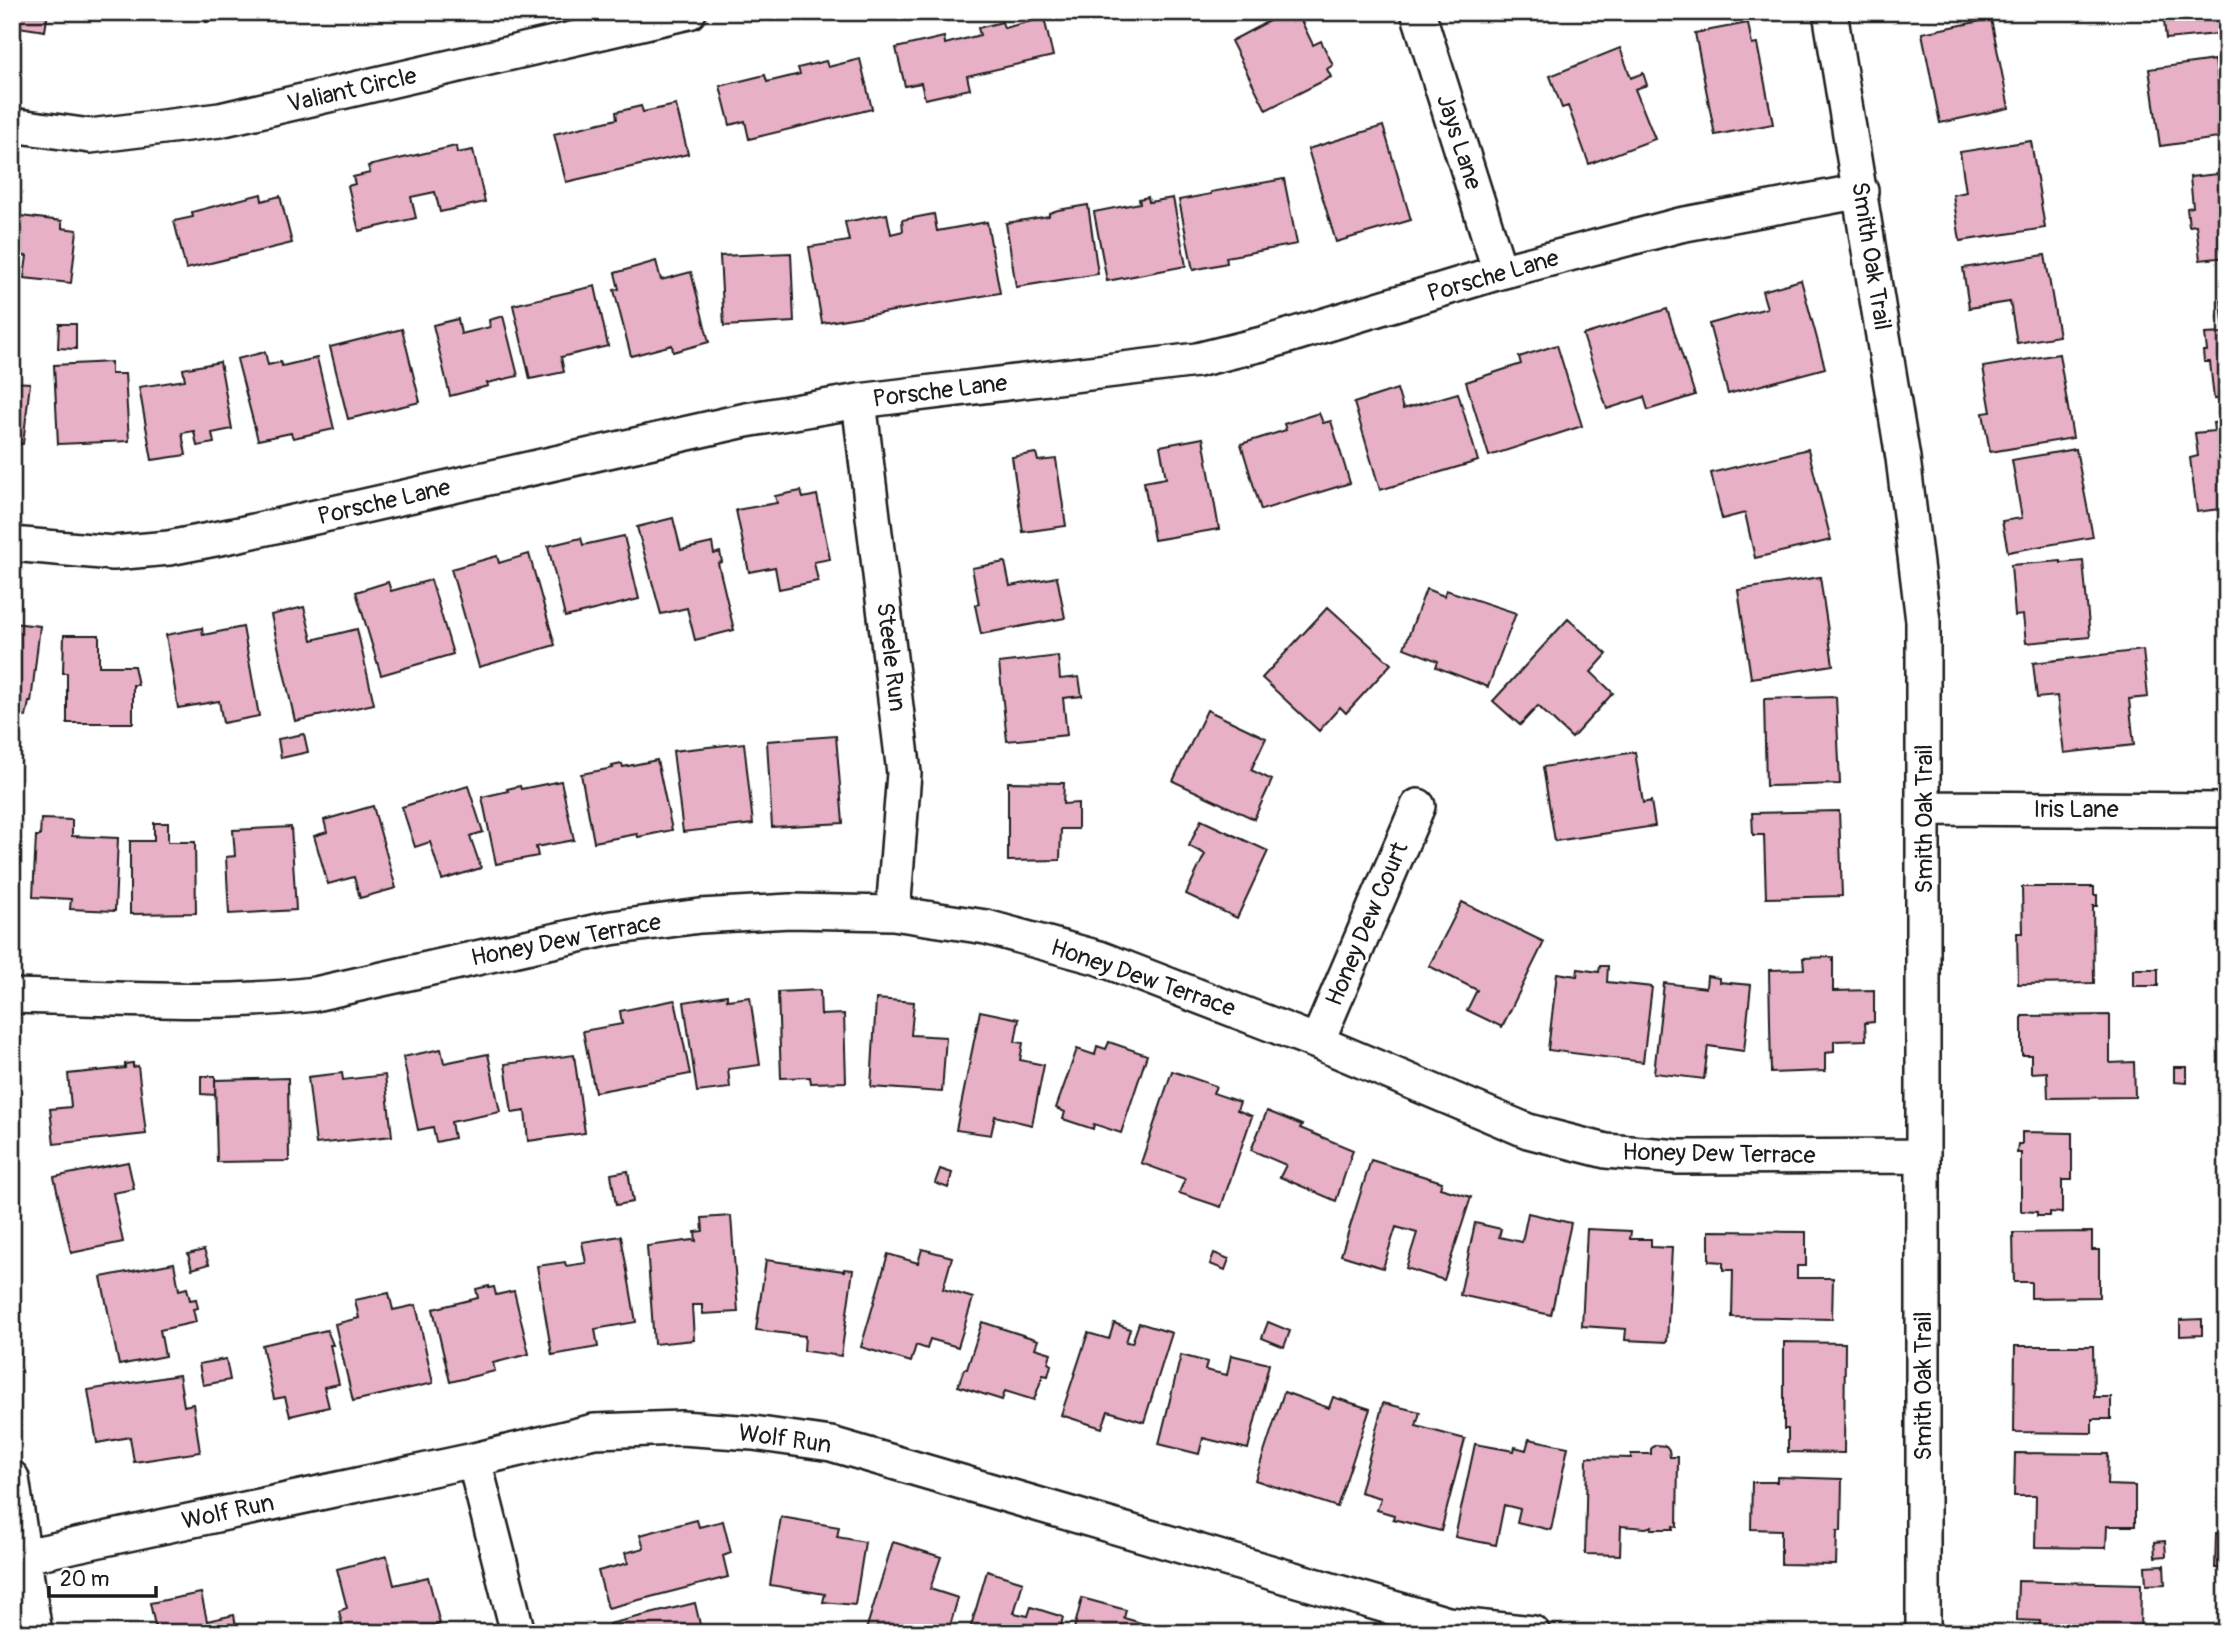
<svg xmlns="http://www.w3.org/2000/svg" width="2239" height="1645" font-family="Pangolin,sans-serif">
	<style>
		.building { fill: #e7b0c7; stroke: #1c1c1c; stroke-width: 2 }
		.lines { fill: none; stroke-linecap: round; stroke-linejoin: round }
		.street-casing { stroke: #1c1c1c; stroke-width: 38 }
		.street { stroke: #fff; stroke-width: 33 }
		.labels { text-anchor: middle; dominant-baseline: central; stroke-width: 6; stroke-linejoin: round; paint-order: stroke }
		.street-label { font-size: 24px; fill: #1c1c1c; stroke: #fff }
	</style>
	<rect width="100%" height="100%" fill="#fff"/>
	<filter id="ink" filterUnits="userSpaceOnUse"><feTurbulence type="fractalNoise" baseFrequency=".0143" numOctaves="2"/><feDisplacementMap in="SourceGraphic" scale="14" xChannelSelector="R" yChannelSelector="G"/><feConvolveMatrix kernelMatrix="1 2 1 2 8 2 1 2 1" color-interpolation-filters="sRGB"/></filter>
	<g filter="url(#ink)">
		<path class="building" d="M 12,12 L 48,12 L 45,31 L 12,26 Z
			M 185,12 L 243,12 L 243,15 L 206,22 L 205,16 L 186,19 Z
			M 1286,12 L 1297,12 L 1313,45 L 1321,41 L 1333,65 L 1327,69 L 1331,77 L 1266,110 L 1231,41 Z
			M 2163,12 L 2227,12 L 2227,33 L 2166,39 Z
			M 1044,18 L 1053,56 L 967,76 L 970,89 L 925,99 L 921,83 L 905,86 L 896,48 L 944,37 L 945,44 L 980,35 L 978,28 L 1002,22 L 1004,28 Z
			M 1991,19 L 2009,108 L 1940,123 L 1922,33 Z
			M 1748,23 L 1752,45 L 1757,44 L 1773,124 L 1715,135 L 1695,33 Z
			M 1620,48 L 1631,78 L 1643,73 L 1647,85 L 1635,89 L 1655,139 L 1589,164 L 1568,106 L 1562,108 L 1550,76 Z
			M 860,59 L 872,109 L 749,139 L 745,121 L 730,125 L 720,86 L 765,75 L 767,82 L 800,74 L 798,68 L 826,61 L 828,67 Z
			M 2215,60 L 2226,137 L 2160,146 L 2149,69 Z
			M 676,105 L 688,154 L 566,182 L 554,134 L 617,119 L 616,112 L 641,106 L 643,112 Z
			M 1383,126 L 1411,220 L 1336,242 L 1308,149 Z
			M 2031,141 L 2045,228 L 1960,241 L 1953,195 L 1966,192 L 1960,152 Z
			M 456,146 L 457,153 L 473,150 L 485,202 L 440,212 L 435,192 L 411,197 L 416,218 L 359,231 L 348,186 L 355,184 L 353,177 L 370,173 L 368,166 Z
			M 2227,173 L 2227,257 L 2200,260 L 2196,225 L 2189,226 L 2187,208 L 2193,207 L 2190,177 Z
			M 1284,179 L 1297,244 L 1226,257 L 1227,263 L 1193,270 L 1179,200 L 1211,194 L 1211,192 Z
			M 261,194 L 262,201 L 280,196 L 292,243 L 186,269 L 174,221 L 193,217 L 192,212 Z
			M 1148,197 L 1149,202 L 1173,198 L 1186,266 L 1107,281 L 1094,212 L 1140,203 L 1139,199 Z
			M 1088,205 L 1098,274 L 1016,287 L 1006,223 L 1049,216 L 1049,213 L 1058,210 Z
			M 887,214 L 891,234 L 903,231 L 902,220 L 934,214 L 937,231 L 987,222 L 1000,293 L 822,323 L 809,247 L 849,241 L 845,222 Z
			M 12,215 L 62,221 L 62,228 L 77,230 L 71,283 L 24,278 L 27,256 L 12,254 Z
			M 791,253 L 794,322 L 724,326 L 720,256 Z
			M 2045,255 L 2059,336 L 2017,343 L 2010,302 L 1969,308 L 1963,268 Z
			M 656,261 L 661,280 L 691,272 L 709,342 L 673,352 L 672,345 L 631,356 L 614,290 L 619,289 L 615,273 Z
			M 1801,280 L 1825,368 L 1728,394 L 1709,324 L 1767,308 L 1762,291 Z
			M 595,286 L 608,346 L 561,357 L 564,372 L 530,379 L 513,305 Z
			M 2221,300 L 2227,300 L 2227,397 L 2214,399 L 2210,362 L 2204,362 L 2203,351 L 2207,351 L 2205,334 L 2224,333 Z
			M 1667,309 L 1695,395 L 1648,410 L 1644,397 L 1607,409 L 1583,335 Z
			M 503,316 L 518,376 L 487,383 L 488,386 L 450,396 L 433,325 L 458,319 L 461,334 L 490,327 L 489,320 Z
			M 59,324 L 76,324 L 76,349 L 58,348 Z
			M 402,329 L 420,402 L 348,419 L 330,347 Z
			M 1557,345 L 1582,426 L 1489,456 L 1466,382 L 1521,364 L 1519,357 Z
			M 265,352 L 268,365 L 281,362 L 282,366 L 317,358 L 334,429 L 293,438 L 291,433 L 258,440 L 237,359 Z
			M 2059,354 L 2073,438 L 1990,452 L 1983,413 L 1991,412 L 1983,367 Z
			M 111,362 L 111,374 L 125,374 L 129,441 L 58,444 L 54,365 Z
			M 220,362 L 232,429 L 212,433 L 214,443 L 197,446 L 194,431 L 182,433 L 186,455 L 152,460 L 139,387 L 185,380 L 183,369 Z
			M 12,382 L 30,383 L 23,444 L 12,443 Z
			M 1397,389 L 1403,409 L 1458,393 L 1478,461 L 1380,490 L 1354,403 Z
			M 1319,413 L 1323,423 L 1331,421 L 1350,483 L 1261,510 L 1241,444 L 1286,430 L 1284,424 Z
			M 2225,422 L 2227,428 L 2227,508 L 2197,512 L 2190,458 L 2198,456 L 2195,433 L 2214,431 L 2213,423 Z
			M 1203,438 L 1219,529 L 1154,540 L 1144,482 L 1166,478 L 1160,446 Z
			M 1808,449 L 1831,540 L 1755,558 L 1745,513 L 1722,519 L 1711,473 Z
			M 2076,449 L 2093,537 L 2008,552 L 2002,521 L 2022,518 L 2012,460 Z
			M 1036,453 L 1038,461 L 1056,459 L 1066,526 L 1023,532 L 1012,457 Z
			M 801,491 L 803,498 L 817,495 L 830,559 L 814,562 L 818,581 L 779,589 L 775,567 L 749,572 L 736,510 L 777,503 L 775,496 Z
			M 673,518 L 681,550 L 712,543 L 714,554 L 720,552 L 722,562 L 718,563 L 734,630 L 695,640 L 687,608 L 661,614 L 637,527 Z
			M 624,536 L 639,599 L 565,617 L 548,546 L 581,538 L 583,545 Z
			M 529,554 L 555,645 L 479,667 L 451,569 L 497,556 L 499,563 Z
			M 2061,561 L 2061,563 L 2083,561 L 2090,637 L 2026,643 L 2023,615 L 2015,616 L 2011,565 Z
			M 1005,562 L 1010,586 L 1057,577 L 1065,618 L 981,634 L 975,605 L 979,604 L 972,568 Z
			M 1820,577 L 1833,665 L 1751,678 L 1738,590 Z
			M 431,580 L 453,654 L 381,675 L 356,592 L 388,582 L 391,591 Z
			M 1426,589 L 1444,596 L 1446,590 L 1516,613 L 1488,687 L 1436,667 L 1438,661 L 1404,648 Z
			M 304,607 L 312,640 L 357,629 L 374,704 L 295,721 L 271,615 Z
			M 1328,607 L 1391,664 L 1346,713 L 1340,707 L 1319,731 L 1262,678 Z
			M 1568,619 L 1607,654 L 1591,672 L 1613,693 L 1572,738 L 1538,706 L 1520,725 L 1493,701 Z
			M 12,623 L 40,626 L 31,702 L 29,702 L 26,717 L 12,715 Z
			M 243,627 L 259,716 L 223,723 L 219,701 L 178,708 L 166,635 L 202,628 L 203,635 Z
			M 64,635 L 99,635 L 99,666 L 134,666 L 138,685 L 133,685 L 133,723 L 67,723 L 67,673 L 63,673 Z
			M 2143,650 L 2148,697 L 2129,699 L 2134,745 L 2064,753 L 2057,696 L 2037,698 L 2033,663 Z
			M 1058,656 L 1060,679 L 1079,677 L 1082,696 L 1063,698 L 1067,735 L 1007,741 L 999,663 Z
			M 1836,697 L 1840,784 L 1766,786 L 1764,699 Z
			M 1207,710 L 1266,738 L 1251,770 L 1272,780 L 1254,819 L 1173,781 Z
			M 304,734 L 308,752 L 281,758 L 278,739 Z
			M 836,736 L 843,823 L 772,827 L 767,741 Z
			M 744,743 L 753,824 L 683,832 L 673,751 Z
			M 1635,752 L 1643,803 L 1651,801 L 1655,826 L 1555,841 L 1543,767 Z
			M 657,760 L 672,830 L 638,837 L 637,834 L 594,842 L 581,774 L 613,768 L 612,766 L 622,764 L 623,767 Z
			M 561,781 L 574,840 L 536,847 L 538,856 L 496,864 L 482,797 L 508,791 L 507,789 L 520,786 L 521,789 Z
			M 1008,782 L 1064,783 L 1063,804 L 1078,803 L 1078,829 L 1061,829 L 1060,860 L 1008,861 Z
			M 468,786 L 483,832 L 470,836 L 481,868 L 442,880 L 430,842 L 415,847 L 402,807 Z
			M 373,806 L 396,888 L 360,898 L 354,877 L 328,884 L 314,836 L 327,832 L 324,820 Z
			M 1839,811 L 1842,896 L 1766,898 L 1764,835 L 1753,835 L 1752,813 Z
			M 41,819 L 72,820 L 72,836 L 118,838 L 115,911 L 70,909 L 71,899 L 33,897 L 36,836 L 40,836 Z
			M 1201,820 L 1268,851 L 1237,918 L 1186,894 L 1205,854 L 1189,846 Z
			M 154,823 L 168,823 L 168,842 L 195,842 L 196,913 L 130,914 L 130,841 L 154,841 Z
			M 291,827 L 296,910 L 229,914 L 226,857 L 235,856 L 233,830 Z
			M 2022,887 L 2094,887 L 2094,895 L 2097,895 L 2097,906 L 2093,906 L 2094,983 L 2018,984 L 2017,933 L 2023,933 Z
			M 1462,902 L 1544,942 L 1502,1027 L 1467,1010 L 1477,990 L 1429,966 Z
			M 1833,957 L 1833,991 L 1874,990 L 1874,1022 L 1865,1023 L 1866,1040 L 1834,1041 L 1834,1052 L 1825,1053 L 1825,1071 L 1771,1073 L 1769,970 L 1804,969 L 1803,958 Z
			M 1600,966 L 1608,966 L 1607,982 L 1652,987 L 1643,1062 L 1548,1050 L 1557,973 L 1577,976 L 1578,969 L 1599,972 Z
			M 2133,969 L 2158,969 L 2158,986 L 2133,986 Z
			M 1707,976 L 1719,978 L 1719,982 L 1751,985 L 1744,1051 L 1708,1046 L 1704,1079 L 1654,1073 L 1664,983 L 1706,988 Z
			M 820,990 L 821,1015 L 844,1014 L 846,1082 L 811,1083 L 810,1077 L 781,1078 L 778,992 Z
			M 727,995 L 727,1000 L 750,997 L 760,1065 L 728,1069 L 730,1088 L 697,1092 L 684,1002 Z
			M 876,999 L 914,1002 L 911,1035 L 946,1037 L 942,1092 L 871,1087 Z
			M 675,1000 L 690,1074 L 595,1092 L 583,1031 L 622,1024 L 620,1011 Z
			M 980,1011 L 1019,1019 L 1015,1042 L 1023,1043 L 1020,1060 L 1044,1065 L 1032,1125 L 995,1116 L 991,1135 L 956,1130 Z
			M 2110,1015 L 2110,1063 L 2134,1062 L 2135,1097 L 2048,1098 L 2047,1072 L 2031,1073 L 2031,1055 L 2022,1055 L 2022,1016 Z
			M 1109,1042 L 1147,1055 L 1121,1133 L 1094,1124 L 1093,1129 L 1063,1119 L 1065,1112 L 1056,1108 L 1077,1049 L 1095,1055 L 1097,1046 L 1106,1049 Z
			M 441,1049 L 444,1063 L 488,1054 L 500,1112 L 451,1122 L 454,1138 L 436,1142 L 433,1127 L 418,1130 L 403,1057 Z
			M 574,1055 L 585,1133 L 528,1141 L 525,1111 L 512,1113 L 505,1064 Z
			M 133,1063 L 133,1067 L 138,1066 L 146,1134 L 54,1144 L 50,1109 L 71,1107 L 68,1074 L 125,1068 L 125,1064 Z
			M 2174,1067 L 2187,1067 L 2187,1083 L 2174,1082 Z
			M 1172,1071 L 1216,1086 L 1213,1093 L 1240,1102 L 1237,1110 L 1252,1116 L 1221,1207 L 1179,1193 L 1185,1179 L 1141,1163 Z
			M 342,1073 L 343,1080 L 385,1075 L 392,1136 L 316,1144 L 308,1077 Z
			M 201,1076 L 215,1076 L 215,1095 L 201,1094 Z
			M 288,1078 L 289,1161 L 217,1162 L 215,1080 Z
			M 1267,1111 L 1302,1125 L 1300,1128 L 1353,1150 L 1336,1201 L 1280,1177 L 1286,1165 L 1251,1150 Z
			M 2022,1132 L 2072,1133 L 2072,1180 L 2062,1180 L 2062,1213 L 2050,1212 L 2050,1216 L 2037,1216 L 2037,1212 L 2021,1211 L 2021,1153 L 2017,1153 L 2018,1144 L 2022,1144 Z
			M 1371,1160 L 1442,1182 L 1440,1188 L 1471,1197 L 1444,1280 L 1406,1268 L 1417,1233 L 1396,1227 L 1383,1268 L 1341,1255 Z
			M 128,1162 L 134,1189 L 113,1193 L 123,1242 L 71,1253 L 54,1177 Z
			M 940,1169 L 952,1173 L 948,1188 L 935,1183 Z
			M 628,1171 L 633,1202 L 616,1205 L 611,1174 Z
			M 1528,1213 L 1571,1223 L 1551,1315 L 1460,1295 L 1475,1223 L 1501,1229 L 1499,1237 L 1522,1242 Z
			M 731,1216 L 738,1312 L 702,1314 L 702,1305 L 692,1305 L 694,1340 L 654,1344 L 647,1246 L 693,1240 L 696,1241 L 695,1232 L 703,1231 L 702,1218 Z
			M 1587,1229 L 1631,1231 L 1630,1239 L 1651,1239 L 1651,1247 L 1672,1248 L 1667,1342 L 1625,1340 L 1626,1329 L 1582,1326 Z
			M 1709,1231 L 1806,1232 L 1806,1266 L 1797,1266 L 1797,1278 L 1833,1278 L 1832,1319 L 1732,1317 L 1733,1270 L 1723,1270 L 1723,1262 L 1709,1261 Z
			M 2092,1232 L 2092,1250 L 2099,1250 L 2099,1297 L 2031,1298 L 2031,1282 L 2014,1282 L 2013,1233 Z
			M 621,1236 L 636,1322 L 595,1329 L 598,1347 L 552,1355 L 537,1266 L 565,1262 L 566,1266 L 586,1263 L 582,1242 Z
			M 922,1249 L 952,1257 L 943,1289 L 973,1298 L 958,1347 L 930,1339 L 927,1349 L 916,1345 L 911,1362 L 861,1347 L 888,1254 L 918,1263 Z
			M 204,1250 L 209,1264 L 192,1269 L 188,1254 Z
			M 1214,1253 L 1229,1259 L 1225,1270 L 1210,1264 Z
			M 766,1260 L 844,1271 L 844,1269 L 853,1270 L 841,1356 L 804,1351 L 805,1336 L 756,1330 Z
			M 174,1263 L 179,1290 L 187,1288 L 190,1300 L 196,1299 L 198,1308 L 193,1309 L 196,1322 L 160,1330 L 165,1356 L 119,1365 L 101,1277 Z
			M 489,1286 L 489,1288 L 494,1287 L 496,1295 L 514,1291 L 529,1354 L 493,1363 L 495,1371 L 450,1382 L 433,1309 L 478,1298 L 476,1289 Z
			M 389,1293 L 393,1310 L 416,1305 L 433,1383 L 353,1401 L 335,1324 L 359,1318 L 355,1300 Z
			M 2202,1319 L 2202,1335 L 2180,1336 L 2180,1320 Z
			M 982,1322 L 1038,1340 L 1035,1348 L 1051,1353 L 1048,1363 L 1051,1365 L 1048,1376 L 1043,1375 L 1034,1400 L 1005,1391 L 1002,1400 L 958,1386 L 964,1369 L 967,1369 Z
			M 1268,1322 L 1290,1331 L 1284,1347 L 1262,1338 Z
			M 1114,1323 L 1130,1329 L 1126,1342 L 1132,1343 L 1139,1323 L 1172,1333 L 1144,1422 L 1108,1411 L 1102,1428 L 1061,1415 L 1088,1333 L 1109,1339 Z
			M 327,1330 L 333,1345 L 330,1345 L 339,1384 L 324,1387 L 329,1407 L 290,1416 L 285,1397 L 274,1399 L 262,1345 Z
			M 1784,1342 L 1845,1343 L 1844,1453 L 1788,1452 L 1788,1429 L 1784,1429 Z
			M 2015,1346 L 2093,1346 L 2094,1397 L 2111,1397 L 2111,1419 L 2092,1419 L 2092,1433 L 2014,1432 Z
			M 1181,1355 L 1207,1362 L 1205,1370 L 1227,1375 L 1231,1355 L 1269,1364 L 1248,1449 L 1203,1438 L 1199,1454 L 1159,1444 Z
			M 226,1359 L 230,1380 L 203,1385 L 199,1364 Z
			M 179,1375 L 184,1406 L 193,1404 L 200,1452 L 134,1462 L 130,1437 L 97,1443 L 88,1390 Z
			M 1284,1392 L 1329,1408 L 1333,1397 L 1370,1409 L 1337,1507 L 1255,1480 Z
			M 1383,1403 L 1420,1412 L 1416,1426 L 1465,1439 L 1441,1531 L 1393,1519 L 1394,1515 L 1377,1510 L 1381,1498 L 1360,1492 Z
			M 1529,1439 L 1568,1447 L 1551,1530 L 1517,1522 L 1520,1509 L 1504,1505 L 1496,1545 L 1455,1537 L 1475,1444 L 1514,1451 L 1515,1447 L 1526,1450 Z
			M 1655,1445 L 1666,1446 L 1669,1450 L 1670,1457 L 1678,1457 L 1677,1527 L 1673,1526 L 1673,1529 L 1651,1529 L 1652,1526 L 1646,1528 L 1621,1526 L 1620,1555 L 1585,1554 L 1587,1457 L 1631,1458 L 1631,1454 L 1651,1454 L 1651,1449 Z
			M 2015,1453 L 2108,1454 L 2107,1485 L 2135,1486 L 2135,1526 L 2107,1526 L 2106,1548 L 2035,1547 L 2036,1496 L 2014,1496 Z
			M 1777,1477 L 1842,1479 L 1841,1531 L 1837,1531 L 1836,1565 L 1781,1564 L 1781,1530 L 1751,1529 L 1752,1482 L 1777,1482 Z
			M 781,1517 L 839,1527 L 837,1537 L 865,1542 L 855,1605 L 823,1602 L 825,1594 L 770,1585 Z
			M 697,1520 L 699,1527 L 723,1521 L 731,1553 L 723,1556 L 728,1577 L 608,1608 L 598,1571 L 628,1563 L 625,1553 L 644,1548 L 640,1535 Z
			M 2216,1533 L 2227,1534 L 2227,1568 L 2215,1568 Z
			M 2165,1541 L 2166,1556 L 2155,1557 L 2154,1542 Z
			M 893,1542 L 941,1557 L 930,1589 L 958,1598 L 948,1633 L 865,1633 Z
			M 387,1556 L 394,1585 L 428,1577 L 440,1624 L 406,1633 L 344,1633 L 339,1611 L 347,1608 L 337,1569 Z
			M 2164,1565 L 2165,1584 L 2146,1585 L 2145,1566 Z
			M 987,1571 L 1023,1582 L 1014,1613 L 1028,1616 L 1031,1607 L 1063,1617 L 1059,1633 L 969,1633 Z
			M 2018,1581 L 2141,1584 L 2140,1633 L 2039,1633 L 2040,1621 L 2017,1620 Z
			M 201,1593 L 207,1621 L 234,1615 L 237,1633 L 146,1633 L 156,1630 L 150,1603 Z
			M 1082,1598 L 1126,1610 L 1124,1618 L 1148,1625 L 1146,1633 L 1073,1633 Z
			M 695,1603 L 702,1633 L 611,1633 L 609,1624 Z"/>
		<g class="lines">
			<defs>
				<path id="street" d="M 1418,12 L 1500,272
					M 1830,12 L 1903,458 L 1923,621 L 1923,1633
					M 12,125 L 90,136 L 220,120 L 689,12
					M 859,401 L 904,773 L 893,913
					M 12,544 L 113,553 L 169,548 L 240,534 L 746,420 L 859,401 L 1197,360 L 1262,344 L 1500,272 L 1680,225 L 1861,191
					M 1924,808 L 2227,810
					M 12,996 C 113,998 214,1006 315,994 L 611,928 L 700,916 L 790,911 L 893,913 L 986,927 L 1099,958 L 1317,1042 L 1528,1131 L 1606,1151 L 1679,1157 L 1922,1156
					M 1317,1042 L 1418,806
					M 474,1460 L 518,1633
					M 12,1478 L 35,1633
					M 25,1556 L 474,1460 L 594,1431 L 681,1428 L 753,1433 L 831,1444 L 1448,1624 L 1533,1633"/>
			</defs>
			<use href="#street" class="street-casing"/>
			<use href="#street" class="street"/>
		</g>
	</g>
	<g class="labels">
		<g class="street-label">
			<text transform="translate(352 90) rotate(-13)">Valiant Circle</text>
			<text transform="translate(1459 142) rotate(72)">Jays Lane</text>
			<text transform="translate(1871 256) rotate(81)">Smith Oak Trail</text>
			<text transform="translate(1493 276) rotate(-16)">Porsche Lane</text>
			<text transform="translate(940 391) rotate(-7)">Porsche Lane</text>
			<text transform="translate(384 502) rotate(-13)">Porsche Lane</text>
			<text transform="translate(891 657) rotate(83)">Steele Run</text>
			<text x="2076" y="809">Iris Lane</text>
			<text transform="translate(1924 819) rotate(-90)">Smith Oak Trail</text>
			<text transform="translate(1367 924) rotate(-67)">Honey Dew Court</text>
			<text transform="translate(566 940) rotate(-11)">Honey Dew Terrace</text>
			<text transform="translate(1143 978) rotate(19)">Honey Dew Terrace</text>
			<text transform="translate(1719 1154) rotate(1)">Honey Dew Terrace</text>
			<text transform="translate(1923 1386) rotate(-90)">Smith Oak Trail</text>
			<text transform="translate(785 1439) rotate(8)">Wolf Run</text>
			<text transform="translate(228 1512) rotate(-12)">Wolf Run</text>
		</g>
	</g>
	<rect width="2239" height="1645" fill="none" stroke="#fff" stroke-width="42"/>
	<rect x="21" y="21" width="2197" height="1603" fill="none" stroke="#1c1c1c" stroke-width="2.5" filter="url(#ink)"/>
	<path d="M49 1586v10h107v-10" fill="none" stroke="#1c1c1c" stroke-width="3.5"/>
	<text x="60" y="1586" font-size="21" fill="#1c1c1c" stroke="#ffffff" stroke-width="5" paint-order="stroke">20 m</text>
</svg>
